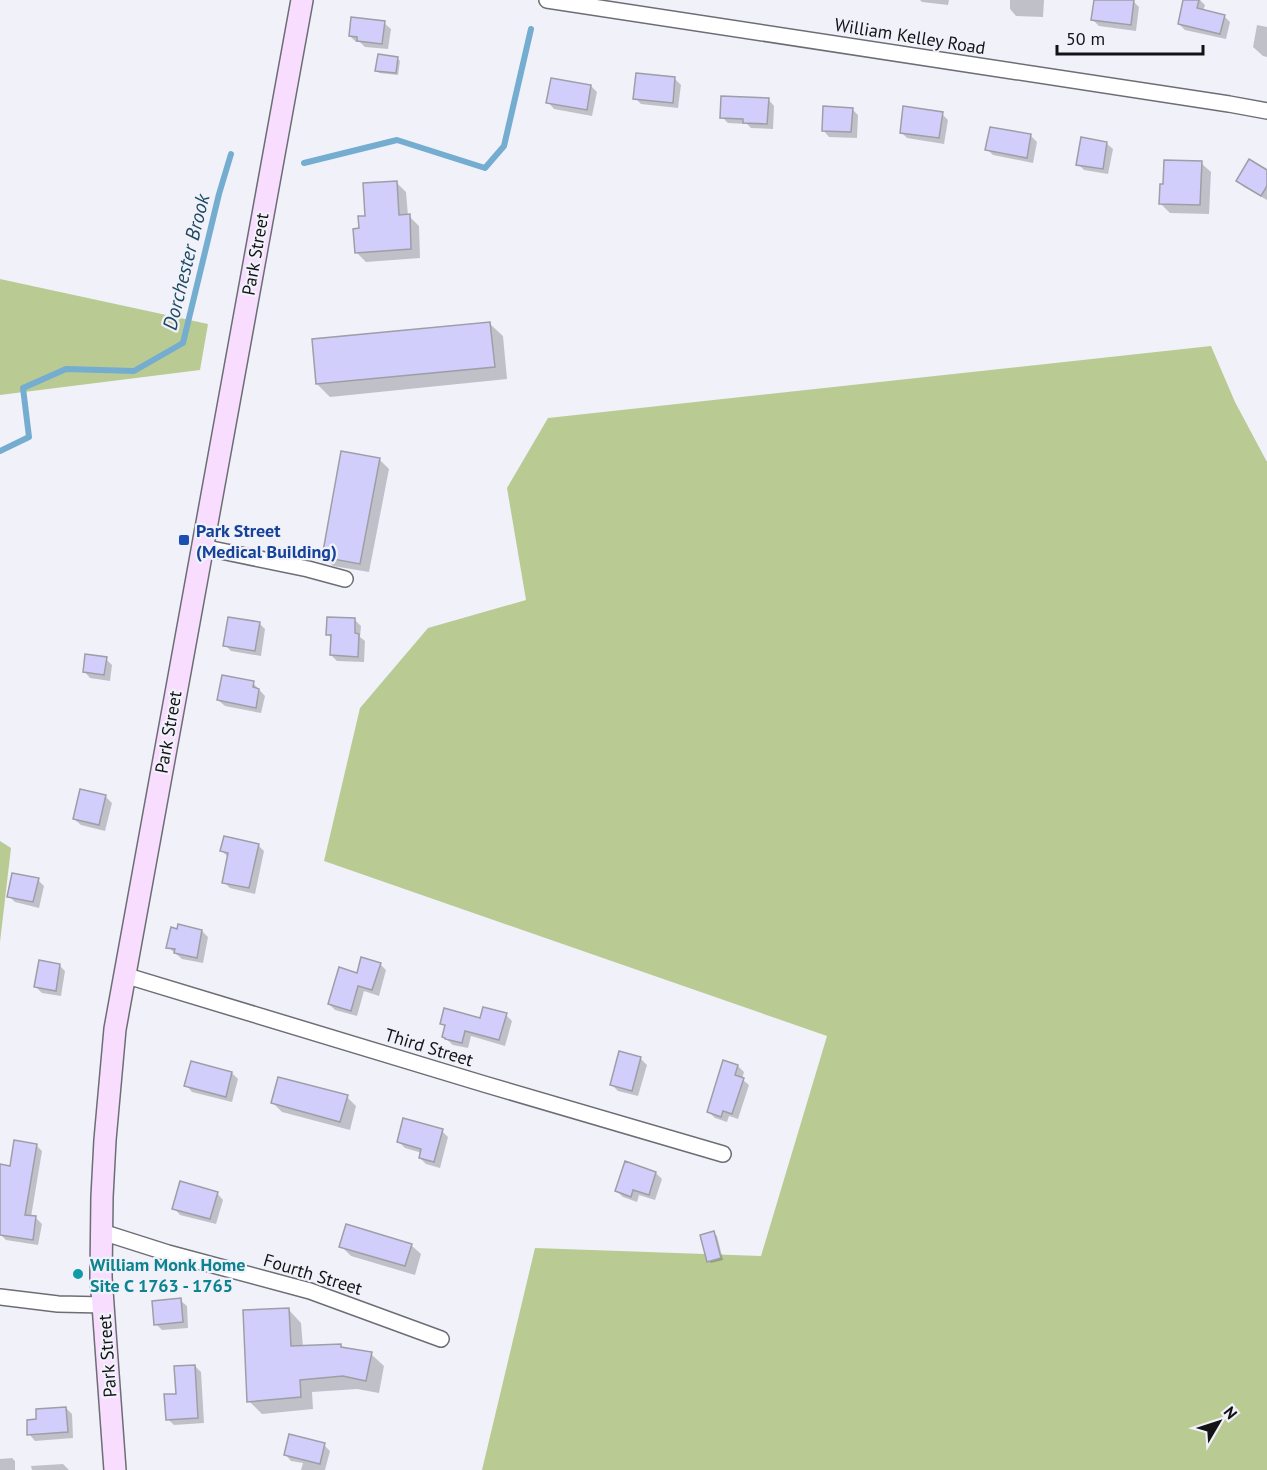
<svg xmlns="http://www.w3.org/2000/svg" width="1267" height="1470" font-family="'PT Sans',sans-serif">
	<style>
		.green { fill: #b9cb93 }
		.shadow { fill: #0003 }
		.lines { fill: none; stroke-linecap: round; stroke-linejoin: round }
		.stream { stroke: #74add0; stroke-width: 6 }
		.building { fill: #d1cefb; stroke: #9e9ea6; stroke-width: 1.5 }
		.street-casing { stroke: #6d6d75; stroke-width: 18 }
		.secondary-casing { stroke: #6d6d75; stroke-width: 24 }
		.street { stroke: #fff; stroke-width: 15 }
		.secondary { stroke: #f8ddff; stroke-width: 21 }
		.transit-dot { fill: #1a4fb4; stroke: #f1f1fa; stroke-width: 2 }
		.culture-dot { fill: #0f9aa8; stroke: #f1f1fa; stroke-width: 2 }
		.labels { text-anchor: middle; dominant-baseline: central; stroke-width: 4.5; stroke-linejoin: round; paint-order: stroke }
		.street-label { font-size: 18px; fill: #131215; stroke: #f1f1fa }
		.transit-label { font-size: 18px; font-weight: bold; fill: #164399; stroke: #f1f1fa; text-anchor: start }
		.culture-label { font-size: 18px; font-weight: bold; fill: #0d838f; stroke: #f1f1fa; text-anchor: start }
		.water-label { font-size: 20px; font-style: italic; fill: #1c4962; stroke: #f1f1fa }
	</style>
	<rect width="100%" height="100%" fill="#f1f1fa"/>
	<path class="green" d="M 0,279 L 208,324 L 200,370 L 0,395 Z
		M 1211,346 L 1235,402 L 1267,462 L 1267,1470 L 482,1470 L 535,1248 L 761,1256 L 827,1036 L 324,861 L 360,708 L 428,628 L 526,600 L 507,488 L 548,418 Z
		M 0,841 L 11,848 L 0,942 Z"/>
	<path class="shadow" d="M 920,0 L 949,0 L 948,5 L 922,2 Z
		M 1010,0 L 1044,0 L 1043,17 L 1016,16 L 1010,9 Z
		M 1095,0 L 1133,1 L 1139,7 L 1136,31 L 1099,26 L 1093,20 Z
		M 1185,0 L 1200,0 L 1205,5 L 1203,11 L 1224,16 L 1230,22 L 1226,39 L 1185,30 L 1179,24 Z
		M 384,23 L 391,29 L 388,49 L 365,47 L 360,42 L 356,42 L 350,36 Z
		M 1257,25 L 1267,27 L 1267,57 L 1263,56 L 1253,47 Z
		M 398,59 L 400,61 L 398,75 L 379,73 L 377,70 Z
		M 675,79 L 681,85 L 678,108 L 641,104 L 635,98 Z
		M 591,86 L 597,92 L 592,116 L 554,109 L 548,102 Z
		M 768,99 L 774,106 L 773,129 L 751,128 L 747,124 L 728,123 L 722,117 Z
		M 852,109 L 858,115 L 857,138 L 829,137 L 823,130 Z
		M 942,114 L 948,120 L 944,144 L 907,138 L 901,132 Z
		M 1030,135 L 1037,142 L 1033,163 L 993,155 L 987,149 Z
		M 1106,143 L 1113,149 L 1108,174 L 1084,170 L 1078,164 Z
		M 1201,163 L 1211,172 L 1209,214 L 1170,213 L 1160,203 Z
		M 1267,172 L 1267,200 L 1244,187 L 1238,181 Z
		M 397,183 L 406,192 L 408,216 L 409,216 L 419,226 L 420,258 L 366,262 L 356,252 L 366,217 Z
		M 490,324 L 503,336 L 507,379 L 330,397 L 317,384 Z
		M 379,459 L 389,469 L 369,572 L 333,566 L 323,556 Z
		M 355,620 L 361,626 L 360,637 L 365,641 L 364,662 L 337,661 L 331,655 L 332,639 L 328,634 Z
		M 259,623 L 265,629 L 261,656 L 231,651 L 225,645 Z
		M 106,659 L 112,665 L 110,681 L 90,678 L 84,671 Z
		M 253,683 L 265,696 L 261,713 L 225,706 L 218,700 Z
		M 81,791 L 106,797 L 112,803 L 105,831 L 81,825 L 74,819 Z
		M 258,845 L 264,851 L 255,894 L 230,888 L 224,882 L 229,858 L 222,851 Z
		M 38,880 L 44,886 L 39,908 L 15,902 L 9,896 Z
		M 202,931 L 208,937 L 203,963 L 182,959 L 168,947 Z
		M 380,964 L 386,970 L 379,996 L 364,991 L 357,1016 L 335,1010 L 329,1004 L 358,974 Z
		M 59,965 L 65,971 L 61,996 L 42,993 L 36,987 Z
		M 506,1015 L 512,1021 L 505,1046 L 471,1036 L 468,1048 L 453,1045 L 443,1036 L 446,1028 L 441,1023 L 481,1020 Z
		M 640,1058 L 647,1065 L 638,1096 L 618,1091 L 612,1085 Z
		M 738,1066 L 744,1072 L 742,1079 L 749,1085 L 738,1119 L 729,1116 L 727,1122 L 715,1118 L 709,1112 Z
		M 232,1073 L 238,1079 L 232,1102 L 192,1092 L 186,1085 Z
		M 347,1097 L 356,1106 L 350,1130 L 282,1112 L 273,1103 Z
		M 442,1131 L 448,1137 L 440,1168 L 426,1164 L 420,1158 L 422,1153 L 405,1148 L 399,1142 Z
		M 36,1145 L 42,1151 L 31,1217 L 36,1218 L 42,1224 L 38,1245 L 6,1240 L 0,1234 L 0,1199 L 11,1167 Z
		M 656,1173 L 662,1179 L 655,1200 L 639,1195 L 637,1202 L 623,1197 L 617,1191 Z
		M 217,1193 L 223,1200 L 216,1224 L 180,1215 L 174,1208 Z
		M 714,1233 L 717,1236 L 723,1260 L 711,1263 L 709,1261 Z
		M 411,1245 L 421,1254 L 415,1275 L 351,1256 L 341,1246 Z
		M 180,1300 L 187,1306 L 188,1328 L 162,1330 L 156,1324 Z
		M 289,1310 L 301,1323 L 303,1347 L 340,1345 L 344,1349 L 371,1354 L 384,1366 L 379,1393 L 357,1389 L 312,1392 L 313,1409 L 262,1414 L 249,1401 Z
		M 195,1366 L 201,1372 L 204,1423 L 174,1425 L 168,1419 L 177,1395 Z
		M 66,1408 L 72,1414 L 73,1438 L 35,1441 L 29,1434 Z
		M 324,1445 L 330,1451 L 325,1470 L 301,1470 L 303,1463 L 291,1461 L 285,1454 Z
		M 12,1458 L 15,1461 L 15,1470 L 0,1470 L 0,1459 Z
		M 63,1464 L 69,1470 L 32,1470 L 31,1466 Z"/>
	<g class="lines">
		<path class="stream" d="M 304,163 L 397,140 L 485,168 L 504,146 L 531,29
			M 0,451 L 29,437 L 23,388 L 66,369 L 134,371 L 183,343 L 219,194 L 231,154"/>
	</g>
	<path class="building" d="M 1094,0 L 1134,0 L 1131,25 L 1091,20 Z
		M 1183,0 L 1199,0 L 1197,8 L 1225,15 L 1220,34 L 1178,24 Z
		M 351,17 L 385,21 L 382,44 L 357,41 L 357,37 L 349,36 Z
		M 378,54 L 398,57 L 396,73 L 375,71 Z
		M 636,73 L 675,77 L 673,103 L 633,99 Z
		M 551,78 L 591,85 L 587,110 L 546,103 Z
		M 721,96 L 769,98 L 767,124 L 743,123 L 743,119 L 720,118 Z
		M 823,106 L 853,108 L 851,132 L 822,131 Z
		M 903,106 L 943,112 L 939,138 L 900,133 Z
		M 990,127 L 1031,134 L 1027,158 L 985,150 Z
		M 1081,137 L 1107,142 L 1103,169 L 1076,165 Z
		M 1249,159 L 1267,170 L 1267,186 L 1261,196 L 1236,181 Z
		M 1164,160 L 1202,161 L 1200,205 L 1159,204 L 1160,184 L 1163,184 Z
		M 397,181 L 399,215 L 410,214 L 411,249 L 355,253 L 353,229 L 359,228 L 358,216 L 365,216 L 363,183 Z
		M 490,322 L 495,367 L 316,384 L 312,339 Z
		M 341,451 L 380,458 L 360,564 L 322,557 Z
		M 228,617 L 260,622 L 255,651 L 223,646 Z
		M 327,617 L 355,618 L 355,633 L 359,634 L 358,657 L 330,655 L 331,635 L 326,635 Z
		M 85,654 L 107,657 L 104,675 L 83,672 Z
		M 222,675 L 254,681 L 253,687 L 259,689 L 256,708 L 217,700 Z
		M 80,789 L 106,795 L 99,825 L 73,819 Z
		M 224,836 L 259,844 L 249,888 L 222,883 L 228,853 L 220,851 Z
		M 12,873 L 39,878 L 33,902 L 7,897 Z
		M 178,924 L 202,930 L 197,958 L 174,953 L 175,949 L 166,948 L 171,927 L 177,929 Z
		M 361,957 L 381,963 L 372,990 L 358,986 L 351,1011 L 328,1004 L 339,967 L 357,973 Z
		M 39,960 L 60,964 L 56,991 L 34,987 Z
		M 483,1007 L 507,1013 L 499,1040 L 465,1031 L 462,1043 L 445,1039 L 445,1038 L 442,1037 L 445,1025 L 440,1024 L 444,1008 L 480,1018 Z
		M 619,1051 L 641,1057 L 632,1091 L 610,1085 Z
		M 723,1060 L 738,1065 L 735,1075 L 744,1078 L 732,1114 L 723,1111 L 721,1117 L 707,1112 Z
		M 191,1061 L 232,1072 L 226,1097 L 184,1086 Z
		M 278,1077 L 348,1095 L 340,1122 L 271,1103 Z
		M 403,1118 L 443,1129 L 434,1162 L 419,1158 L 421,1149 L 397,1142 Z
		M 14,1140 L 37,1144 L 25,1215 L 36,1216 L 33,1240 L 0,1235 L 0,1164 L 10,1166 Z
		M 625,1161 L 656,1172 L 649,1195 L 633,1190 L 631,1197 L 615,1191 Z
		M 180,1181 L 218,1192 L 210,1219 L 172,1209 Z
		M 346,1224 L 412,1244 L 405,1266 L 339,1247 Z
		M 714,1231 L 721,1258 L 707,1262 L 700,1235 Z
		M 181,1298 L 183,1322 L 154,1325 L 152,1301 Z
		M 289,1308 L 291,1346 L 341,1344 L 341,1347 L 372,1352 L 366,1381 L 343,1376 L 300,1380 L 301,1397 L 247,1402 L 243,1310 Z
		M 195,1365 L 198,1418 L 166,1420 L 164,1394 L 176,1394 L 174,1366 Z
		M 66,1407 L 68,1432 L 27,1435 L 27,1420 L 36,1419 L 36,1409 Z
		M 289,1434 L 325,1443 L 320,1464 L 284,1455 Z"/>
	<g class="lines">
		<defs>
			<path id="street" d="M 547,0 L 1229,104 L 1267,111
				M 202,547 L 308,569 L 345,579
				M 124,975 L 484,1084 L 723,1154
				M 102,1232 L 168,1253 L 310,1291 L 441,1339
				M 0,1297 L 58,1304 L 104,1305"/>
			<path id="secondary" d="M 115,1470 L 101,1277 L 102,1197 L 105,1140 L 115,1029 L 302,0"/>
		</defs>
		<use href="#street" class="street-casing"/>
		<use href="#secondary" class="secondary-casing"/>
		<use href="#street" class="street"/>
		<use href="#secondary" class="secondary"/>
	</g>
	<rect class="transit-dot" x="178" y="534" width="12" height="12" rx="3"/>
	<circle class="culture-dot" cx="78" cy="1274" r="6"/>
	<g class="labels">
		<g class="street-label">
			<text transform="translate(910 36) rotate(9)">William Kelley Road</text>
			<text transform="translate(255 254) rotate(-80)">Park Street</text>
			<text transform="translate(168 732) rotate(-80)">Park Street</text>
			<text transform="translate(429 1047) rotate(17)">Third Street</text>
			<text transform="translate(313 1274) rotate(17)">Fourth Street</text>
			<text transform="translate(107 1356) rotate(-94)">Park Street</text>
		</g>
		<g class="transit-label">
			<text x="196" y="530">Park Street<tspan x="196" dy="21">(Medical Building)</tspan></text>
		</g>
		<g class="culture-label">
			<text x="90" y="1264">William Monk Home<tspan x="90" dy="21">Site C 1763 - 1765</tspan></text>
		</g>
		<g class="water-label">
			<text transform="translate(186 262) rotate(-76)">Dorchester Brook</text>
		</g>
	</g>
	<g transform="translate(1219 1422) rotate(51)" stroke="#f1f1fa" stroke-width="4.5" paint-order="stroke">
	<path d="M0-4.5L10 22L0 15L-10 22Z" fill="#131215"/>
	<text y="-9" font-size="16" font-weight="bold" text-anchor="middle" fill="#131215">N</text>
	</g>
	<path d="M1057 45v9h146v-9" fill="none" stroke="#131215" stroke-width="3"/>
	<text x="1066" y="45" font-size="18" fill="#131215" stroke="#f1f1fa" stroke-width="4.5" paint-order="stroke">50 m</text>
</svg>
